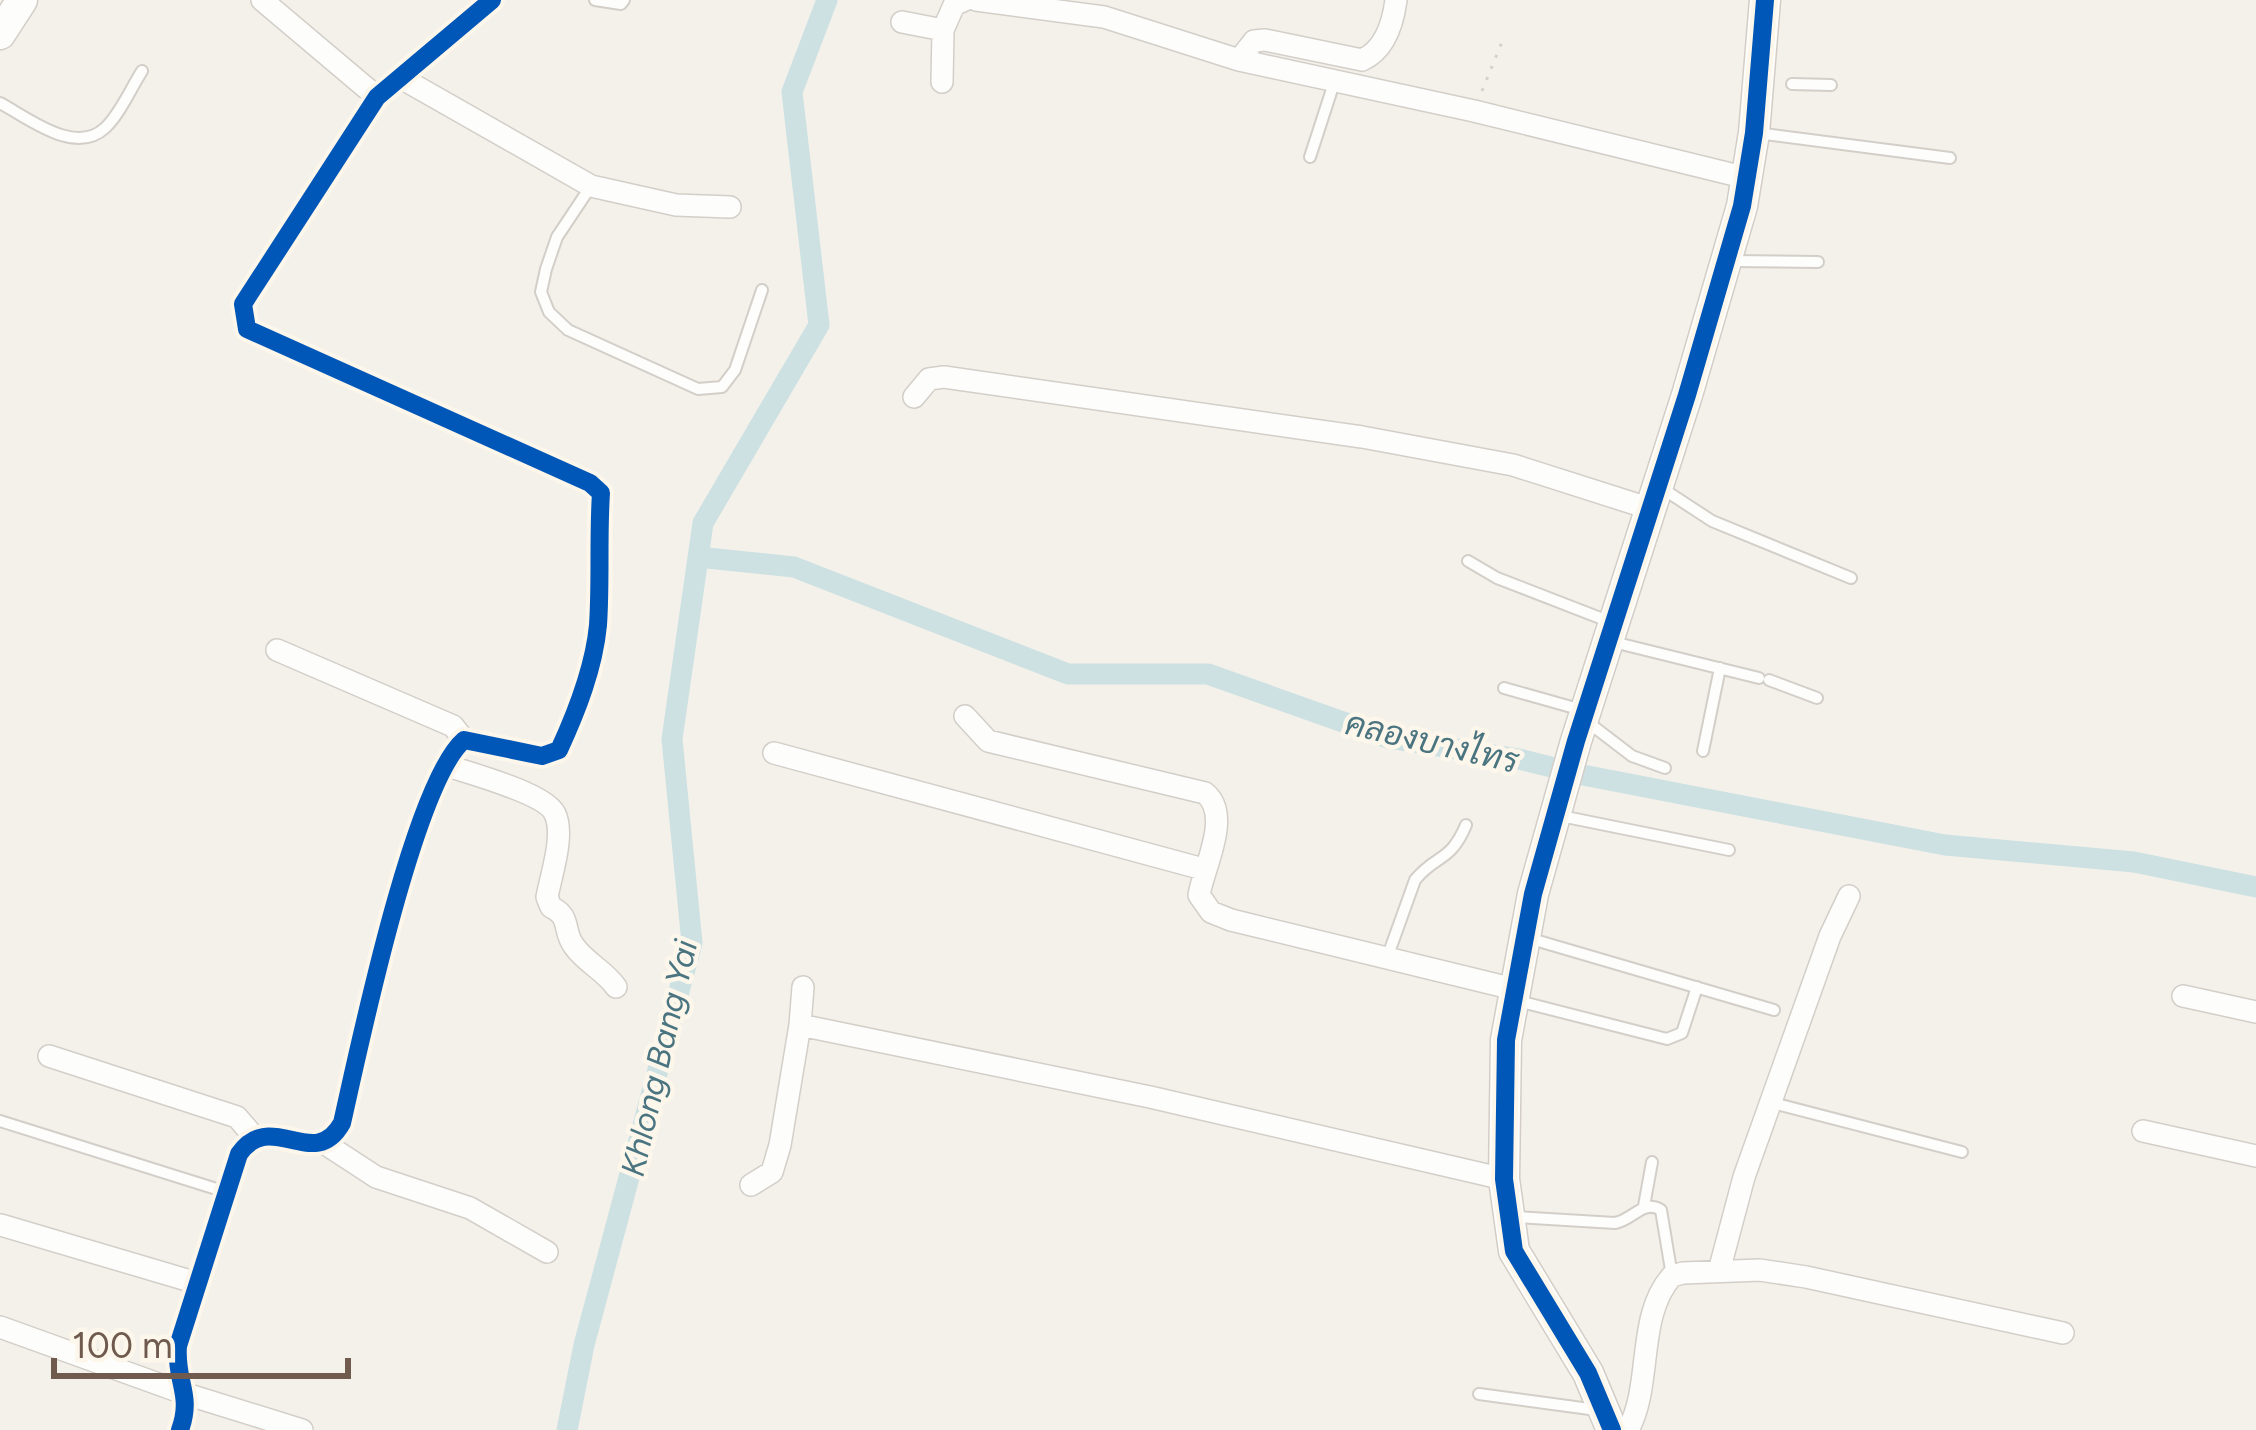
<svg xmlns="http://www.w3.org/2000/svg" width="2256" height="1430" font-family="Figtree,Sarabun,sans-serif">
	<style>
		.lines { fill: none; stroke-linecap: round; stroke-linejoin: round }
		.canal { stroke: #cde1e3; stroke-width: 21 }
		.lane-casing { stroke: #d3cec8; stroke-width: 14 }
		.street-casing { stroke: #d3cec8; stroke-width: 24 }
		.secondary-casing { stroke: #d3cdc6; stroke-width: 33 }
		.path { stroke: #d6d0cb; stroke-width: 3; stroke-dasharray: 3 9; stroke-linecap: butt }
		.lane { stroke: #fdfdfc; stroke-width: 10 }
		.street { stroke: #fdfdfc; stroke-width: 21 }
		.secondary { stroke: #fdfdfc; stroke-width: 30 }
		.cycleway-casing { stroke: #fdf6eb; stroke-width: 26 }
		.cycleway { stroke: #0057b8; stroke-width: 18 }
		.labels { text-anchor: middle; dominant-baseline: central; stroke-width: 9; stroke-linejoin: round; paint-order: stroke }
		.water-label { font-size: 33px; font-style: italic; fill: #4a7580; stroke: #fdf6eb }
	</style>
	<rect width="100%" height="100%" fill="#f4f1ea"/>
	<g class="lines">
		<path class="canal" d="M 698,557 L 794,567 L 1068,674 L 1208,674 L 1388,738 L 1519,759 L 1583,775 L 1945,845 L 2134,862 L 2256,887
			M 567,1430 L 584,1345 L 692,943 L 672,739 L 703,523 L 819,325 L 792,92 L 827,0"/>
		<defs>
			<path id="lane" d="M 595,0 L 621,4 L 624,0
				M 1792,84 L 1831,85
				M 0,103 C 28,118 75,156 105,128 C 120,114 131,88 142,71
				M 1757,133 L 1950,158
				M 1310,157 L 1334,83
				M 591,186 L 557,237 L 546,269 L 541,292 L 549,312 L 568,330 L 698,389 L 722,387 L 735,370 L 762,290
				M 1731,261 L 1818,262
				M 1660,487 L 1712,521 L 1851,578
				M 1468,561 L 1497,578 L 1608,621
				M 1609,641 L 1759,678
				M 1769,680 L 1817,698
				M 1504,688 L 1582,710
				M 1585,720 L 1632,756 L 1665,768
				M 1703,751 L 1720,668
				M 1556,815 L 1729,850
				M 1528,938 L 1774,1010
				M 1387,958 L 1415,880 C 1436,854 1450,863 1466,825
				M 1518,1001 L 1667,1039 L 1682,1033 L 1697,987
				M 1773,1103 L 1962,1152
				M 0,1121 L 226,1192
				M 1644,1206 L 1652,1162
				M 1516,1217 L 1615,1223 C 1633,1220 1643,1199 1661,1210 L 1672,1276
				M 1479,1394 L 1597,1410"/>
			<path id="street" d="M 262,0 L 377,97
				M 976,0 L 1104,17 L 1239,60 L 1474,111 L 1747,178
				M 902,22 L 943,30 L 954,5 L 965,0
				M 1239,60 L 1254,41 L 1265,40 L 1362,60 C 1385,50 1393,23 1396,0
				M 403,79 L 591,186 L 676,205 L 730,207
				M 942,82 L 943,30
				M 914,397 L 929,379 L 944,377 L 1362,437 L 1513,465 L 1648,508
				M 277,650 L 453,726 L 464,740
				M 965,716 L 988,741 L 1205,793 C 1232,815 1204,866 1199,895 L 1211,912 L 1231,920 L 1514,989
				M 774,753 L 1203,869
				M 445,765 C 468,773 546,793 555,814 C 565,835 551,875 547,897 L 551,907 C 572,917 562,930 574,946 C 586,963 604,970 616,987
				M 803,987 L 800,1025 L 1150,1097 L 1504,1179
				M 2183,996 L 2256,1012
				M 49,1056 L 237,1117 L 255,1138
				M 2143,1131 L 2256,1156
				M 324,1143 L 376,1177 L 470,1208 L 547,1252
				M 751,1185 L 772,1172 L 780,1145 L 800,1025
				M 1,1225 L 197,1283
				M 1719,1271 L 1744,1177 L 1830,936 L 1849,896
				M 0,1327 L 186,1394 L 302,1430
				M 180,1430 C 193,1394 175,1382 178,1346 L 239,1154 C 271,1108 314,1173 342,1123 C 359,1048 414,783 464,740 L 542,756 L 559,750 C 577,711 594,668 598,625 C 601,581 598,537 601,493 L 590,483 L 247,329 L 243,304 L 377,97 L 492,0
				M 1628,1430 C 1653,1384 1636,1316 1672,1276 L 1683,1273 L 1760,1270 L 1806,1277 L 2063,1333"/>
			<path id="secondary" d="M 0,34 L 22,0
				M 1612,1430 L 1588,1373 L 1514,1251 L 1504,1179 L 1506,1040 L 1533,894 L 1576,741 L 1687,395 L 1742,206 L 1754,133 L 1765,0"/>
		</defs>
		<use href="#lane" class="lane-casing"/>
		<use href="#street" class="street-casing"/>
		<use href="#secondary" class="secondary-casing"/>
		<path class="path" d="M 1482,91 L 1504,37"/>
		<use href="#lane" class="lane"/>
		<use href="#street" class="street"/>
		<use href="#secondary" class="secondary"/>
		<defs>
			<path id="cycleway" d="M 180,1430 C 193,1394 175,1382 178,1346 L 239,1154 C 271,1108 314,1173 342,1123 C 359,1048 414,783 464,740 L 542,756 L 559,750 C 577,711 594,668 598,625 C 601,581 598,537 601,493 L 590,483 L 247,329 L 243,304 L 377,97 L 492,0
				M 1612,1430 L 1588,1373 L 1514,1251 L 1504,1179 L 1506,1040 L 1533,894 L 1576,741 L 1687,395 L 1742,206 L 1754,133 L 1765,0"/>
		</defs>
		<use href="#cycleway" class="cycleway-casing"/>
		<use href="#cycleway" class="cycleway"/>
	</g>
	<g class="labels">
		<g class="water-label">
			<text transform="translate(1432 742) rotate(13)">คลองบางไทร</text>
			<text transform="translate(659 1058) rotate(-77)">Khlong Bang Yai</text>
		</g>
	</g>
	<path d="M54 1358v18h294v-18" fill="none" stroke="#6f5a4d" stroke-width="6"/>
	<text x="72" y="1358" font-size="36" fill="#6f5a4d" stroke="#fdf6eb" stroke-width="9" paint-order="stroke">100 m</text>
</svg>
